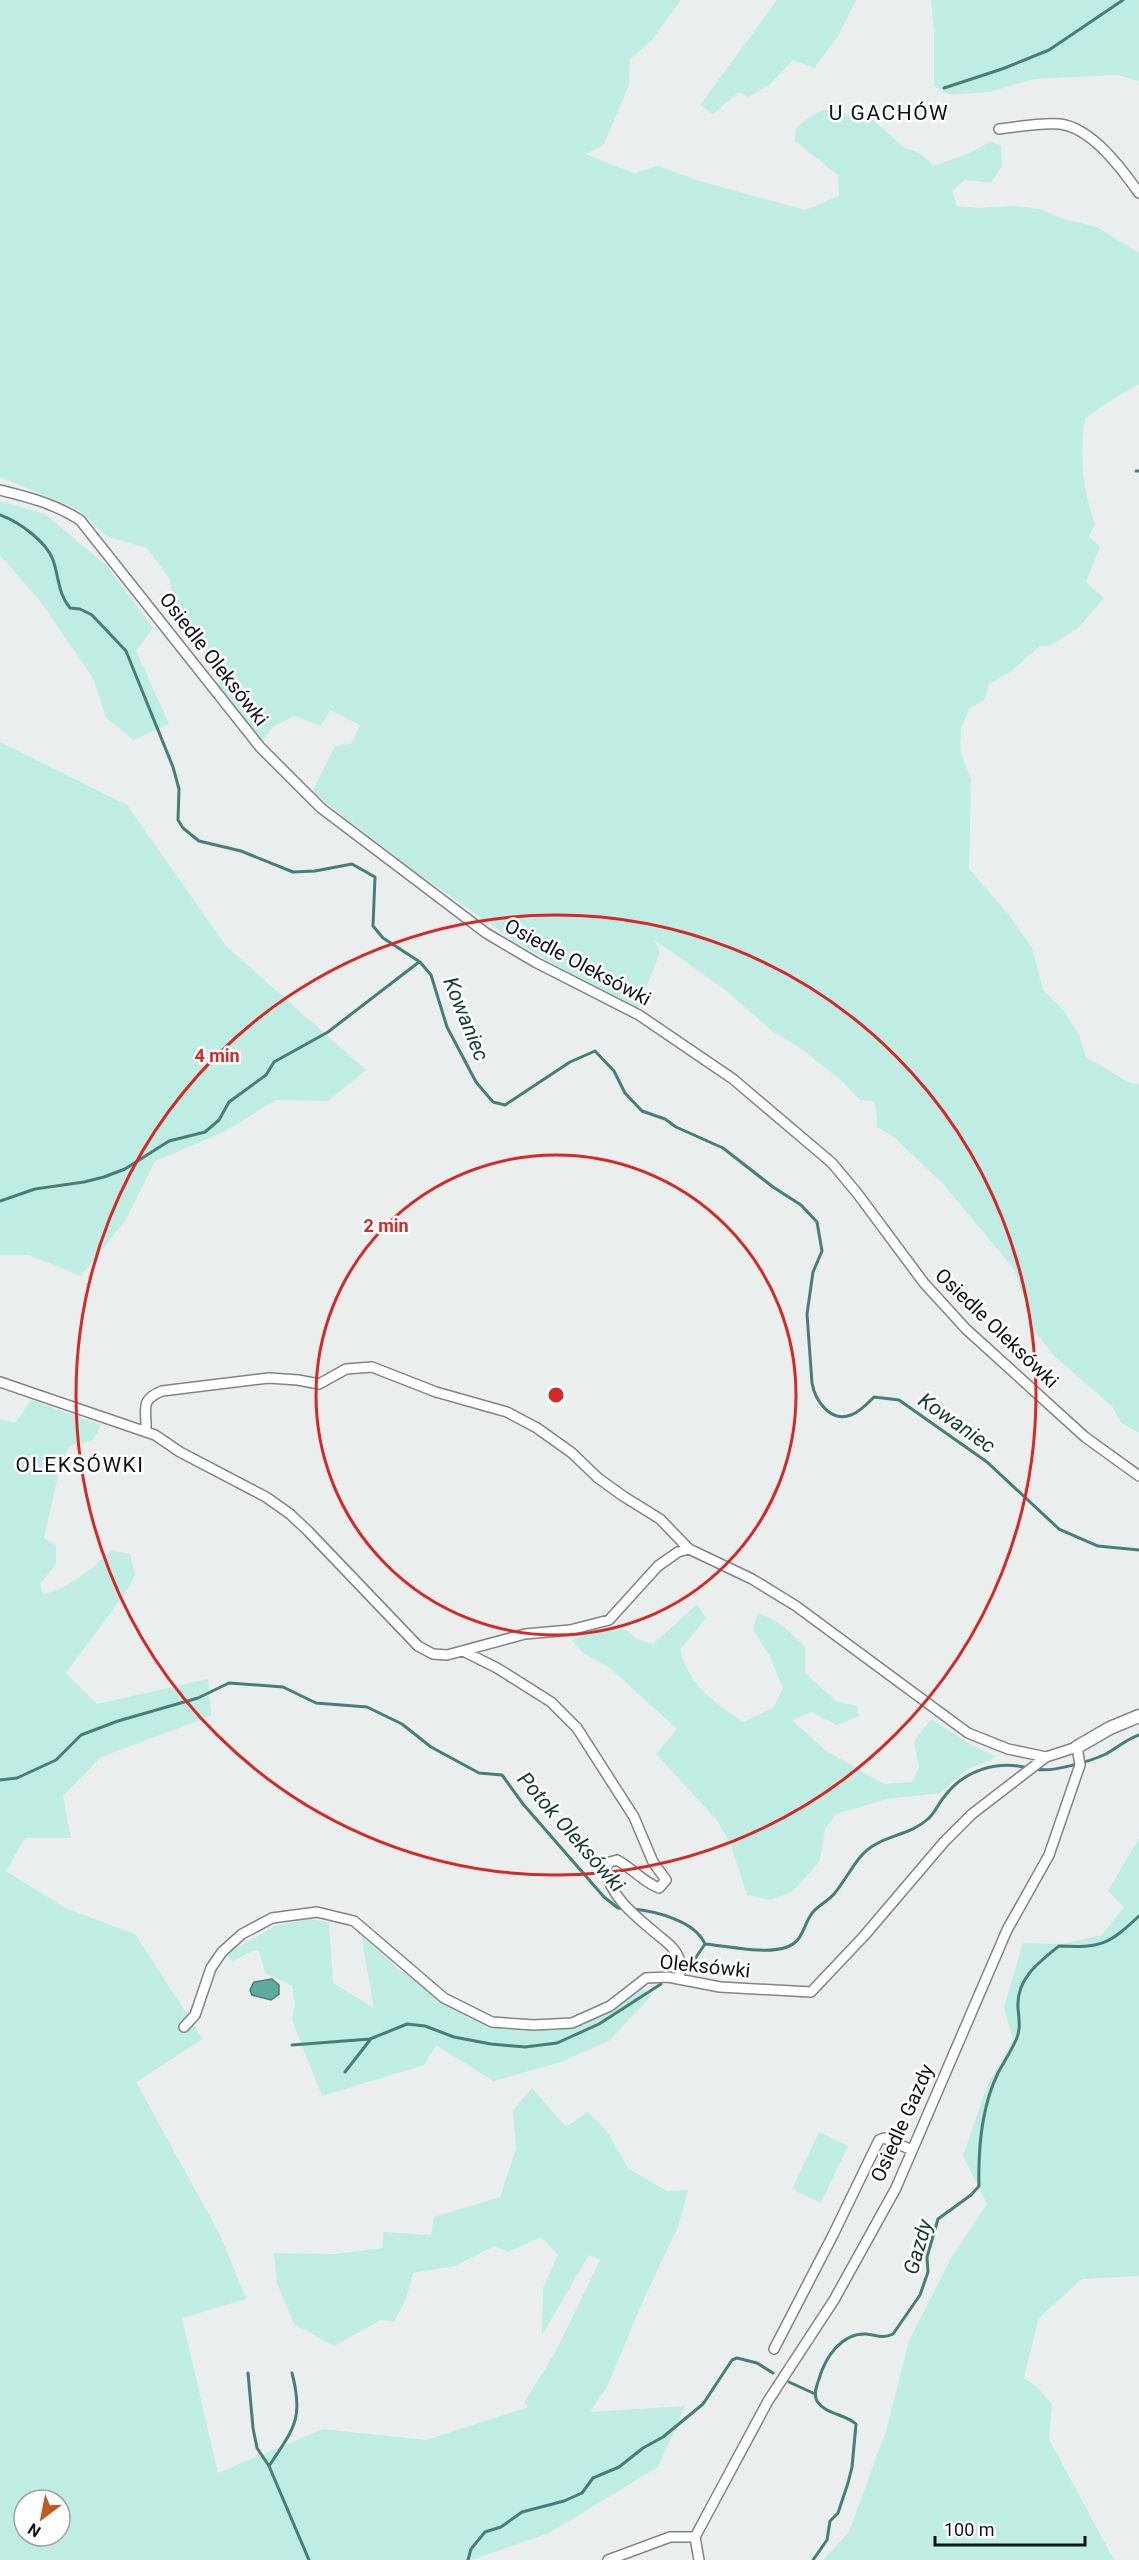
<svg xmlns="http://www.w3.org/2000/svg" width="1139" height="2560" font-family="Roboto,sans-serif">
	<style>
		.green { fill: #bfece3; fill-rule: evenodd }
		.water { fill: #5fab9e; stroke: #487e75; stroke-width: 1.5 }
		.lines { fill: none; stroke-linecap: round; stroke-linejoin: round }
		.stream { stroke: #487e75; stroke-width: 3 }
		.street-casing { stroke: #808584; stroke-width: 12 }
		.secondary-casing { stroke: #808584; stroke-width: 15 }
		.street { stroke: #fff; stroke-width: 9 }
		.secondary { stroke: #fff; stroke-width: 12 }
		.ring { fill: none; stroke: #d62828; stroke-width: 3 }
		.labels { text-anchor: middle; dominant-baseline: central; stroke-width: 5; stroke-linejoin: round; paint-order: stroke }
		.street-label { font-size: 20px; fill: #121414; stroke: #fff }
		.neighbourhood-label { font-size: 21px; letter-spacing: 1.5px; fill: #121414; stroke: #fff }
		.water-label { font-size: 21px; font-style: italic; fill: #153a34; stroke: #fff }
		.centre { fill: #d62828; stroke: #fff; stroke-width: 3 }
		.ring-label { font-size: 18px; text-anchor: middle; font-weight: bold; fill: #d62828; stroke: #fff; stroke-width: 5; stroke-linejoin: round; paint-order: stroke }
	</style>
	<rect width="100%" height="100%" fill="#eaefee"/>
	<path class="green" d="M 0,0 L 681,0 L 651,41 L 630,59 L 629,85 L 603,146 L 585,154 L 634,173 L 658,166 L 703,182 L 805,210 L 839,196 L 838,175 L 795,141 L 796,128 C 824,105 831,104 861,122 L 871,118 L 903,147 L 919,153 L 934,166 L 972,152 L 991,141 L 1001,146 L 1002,166 L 991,183 L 965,180 L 952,191 L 957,206 L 977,208 L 1015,206 L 1040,209 L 1063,219 L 1097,227 L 1139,253 L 1139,384 L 1105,404 L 1085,419 C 1079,455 1083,491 1095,524 L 1089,536 L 1100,547 L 1086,582 L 1104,598 L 1078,628 L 1049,646 L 1040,646 L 1010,672 L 989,684 L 984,700 L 969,709 L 961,728 L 960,750 L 971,780 L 969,869 L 1009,915 L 1032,948 L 1043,990 L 1064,1011 L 1079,1035 L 1086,1057 L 1130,1083 L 1139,1084 L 1139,1433 L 1121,1423 L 1112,1406 L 1054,1356 L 1036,1333 L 1014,1269 L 944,1185 L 895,1138 L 877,1127 L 876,1109 L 873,1101 L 860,1100 L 843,1082 L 803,1050 L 772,1031 L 723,988 L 654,940 L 660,952 L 637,1011 L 522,946 L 417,873 L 312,792 L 335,746 L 351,744 L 360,725 L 330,710 L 321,726 L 294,716 L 273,727 L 262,741 L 219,686 L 215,658 L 181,631 L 169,578 L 147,548 L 106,536 L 78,509 L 0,477 Z
		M 777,0 L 856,0 L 838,36 L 814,68 L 793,60 L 769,85 L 748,97 L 739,92 L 713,114 L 700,105 Z
		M 931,0 L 1139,0 L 1139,81 L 1118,75 L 1034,79 L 989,92 L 950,95 L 934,86 L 934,31 Z
		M 0,501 L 45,514 L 108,567 L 153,628 L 136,651 L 169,724 L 134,740 L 106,718 L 93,678 L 40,601 L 0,555 Z
		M 0,742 L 127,805 L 226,946 L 366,1070 L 328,1101 L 276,1100 L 222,1133 L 155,1161 L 125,1221 L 81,1276 L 29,1255 L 0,1255 Z
		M 31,1400 L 101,1425 L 93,1440 L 69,1446 L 59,1471 L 44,1538 L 56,1545 L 56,1564 L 40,1584 L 43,1594 C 71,1588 92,1568 112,1550 L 130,1554 L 135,1575 L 125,1593 L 66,1673 L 97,1704 L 208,1679 L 211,1716 L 101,1757 L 63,1796 L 71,1838 L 25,1838 L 6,1871 L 67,1909 L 135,1934 L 203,2039 L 136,2082 L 220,2235 L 246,2299 L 182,2318 L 218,2473 L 323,2429 L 426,2440 L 529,2407 L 524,2403 L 556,2351 L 600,2260 L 589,2255 L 542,2335 L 543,2288 L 558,2255 L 541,2237 L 508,2252 L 494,2246 L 455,2266 L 413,2273 L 406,2299 L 394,2322 L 381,2320 L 334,2346 L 294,2324 L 277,2283 L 274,2253 L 335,2254 L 382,2248 L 384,2232 L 431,2235 L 434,2217 L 500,2197 L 516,2149 L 513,2110 L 532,2088 L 566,2127 L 588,2112 L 606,2130 L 629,2169 L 667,2191 L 688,2190 L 678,2227 L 642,2303 L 607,2387 L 590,2412 L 685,2406 L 658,2467 L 549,2533 L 472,2560 L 0,2560 L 0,1419 L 15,1423 ZM 24,2500 L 60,2500 L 60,2536 L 24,2536 Z
		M 697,1604 L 706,1618 L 680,1650 C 690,1687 714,1702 744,1722 L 774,1707 L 783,1688 L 769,1655 L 753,1629 L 758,1613 C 778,1620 791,1632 805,1647 L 805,1673 L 836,1701 L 857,1706 L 859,1716 L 836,1725 L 812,1712 L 792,1720 L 825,1750 L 884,1784 L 912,1782 L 919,1767 L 914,1742 L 931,1719 L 973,1746 L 995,1756 L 990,1761 L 969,1768 L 940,1793 L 887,1799 L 836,1814 L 825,1829 L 820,1861 L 792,1892 L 770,1900 L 747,1895 L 730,1843 L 717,1820 L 656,1754 L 677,1729 L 611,1669 L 582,1652 L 572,1640 L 613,1626 L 628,1631 L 636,1639 L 653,1644 Z
		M 1139,1838 L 1139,2276 L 1082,2279 L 1039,2318 L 1024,2378 L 1036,2386 L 1052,2404 L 1049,2439 L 1114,2560 L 823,2560 L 849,2532 L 886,2431 L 909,2341 L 951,2258 L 987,2204 L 963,2156 L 987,2086 L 1013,2040 L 1004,2007 L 1023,1943 L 1061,1944 L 1102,1935 L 1124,1907 L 1108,1891 Z
		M 308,1919 L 329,1922 L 333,1983 L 374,2008 L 361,1935 L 398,1969 L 471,2018 L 551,2030 L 639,1987 L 651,1996 L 610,2040 L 561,2062 L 493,2081 L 436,2045 L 424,2065 L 322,2096 L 292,2020 L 295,2005 L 292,1986 L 265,1973 L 259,1951 L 254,1950 L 233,1961 L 225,1955 L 275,1926 Z
		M 819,2132 L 848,2146 L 821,2203 L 792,2189 Z"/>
	<path class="water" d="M 272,1979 L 279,1985 L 279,1994 L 271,2000 L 252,1995 L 250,1990 L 254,1982 Z"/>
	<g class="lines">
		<path class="stream" d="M 944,88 L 1002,69 L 1049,50 L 1123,0
			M 1136,471 L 1139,471
			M 0,515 C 19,522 46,541 53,560 C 59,577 58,594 70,608 L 80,609 L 92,615 L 126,651 L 173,767 L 179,789 L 178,820 L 183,828 L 199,841 L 241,851 L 293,872 L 315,871 L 352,864 L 375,877 L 373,926 L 383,938 L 420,962 L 431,975 L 447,1027 L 476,1082 L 493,1102 L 505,1105 L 570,1062 L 595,1051 L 614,1071 L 625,1093 L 642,1111 L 665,1119 L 676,1127 L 723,1148 L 773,1187 L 801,1205 L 817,1222 L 822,1251 L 813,1272 L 807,1314 L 812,1383 C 815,1400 830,1423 851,1415 C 860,1412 868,1403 874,1397 L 899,1400 L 987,1462 L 1059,1529 L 1098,1546 L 1139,1550
			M 0,1201 L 35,1189 L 84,1182 L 104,1177 L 125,1169 L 169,1141 L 205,1132 L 219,1120 L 229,1102 L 266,1075 L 274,1062 L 328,1032 L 419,962
			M 1036,1769 C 1051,1773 1091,1761 1106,1754 C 1117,1748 1127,1739 1139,1735
			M 0,1780 L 17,1778 L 56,1760 L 81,1735 L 118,1721 L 198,1698 L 229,1683 L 283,1687 L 316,1703 L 367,1707 L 402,1724 L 431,1747 L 479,1773 L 502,1775 L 523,1804 L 604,1897 L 618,1908 L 626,1909
			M 632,1909 C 656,1911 695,1921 705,1944 C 729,1946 765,1955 787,1947 C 804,1941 803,1924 813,1912 C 819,1905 828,1901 834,1894 C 844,1882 851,1868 861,1856 C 879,1835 908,1837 928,1819 C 935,1813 938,1804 944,1797 C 964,1770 997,1760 1029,1768
			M 688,1969 L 705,1944
			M 292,2045 L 370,2039 L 407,2024 L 425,2026 L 454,2037 L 491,2044 L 525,2047 L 557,2043 L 599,2024 L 661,1984
			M 345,2072 L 370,2040
			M 248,2373 L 253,2428 L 257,2448 L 269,2466 L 309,2560
			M 789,2382 L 815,2394
			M 269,2466 C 294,2428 304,2419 292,2373
			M 468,2560 L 471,2549 L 485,2532 L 501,2527 L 522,2512 L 564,2501 L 582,2493 L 593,2478 L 619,2467 L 643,2448 L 663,2437 L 703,2404 L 732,2360 L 737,2358 L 757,2363 L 773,2373
			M 813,2560 L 827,2540 L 830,2521 L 838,2513 L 848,2483 L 852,2467 L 856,2424 C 845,2414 825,2414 817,2401 C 813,2394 817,2385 819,2379 C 825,2358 841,2333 866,2334 C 876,2335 883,2339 893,2334 L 920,2295 L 928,2272 L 927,2257 L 938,2219 L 971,2195 L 979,2186 C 978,2148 981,2108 998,2073 C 1004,2062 1011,2051 1016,2040 C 1021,2029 1019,2020 1018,2008 C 1016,1979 1038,1963 1059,1946 C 1101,1948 1108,1945 1139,1916"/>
		<defs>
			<path id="street" d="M 999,129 C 1018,127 1041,122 1060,124 C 1092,128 1122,169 1139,193
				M 0,490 C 29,497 55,504 80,520 L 260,747 L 321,808 L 486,933 L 535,962 L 639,1015 L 733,1079 L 832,1163 L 857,1193 L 924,1283 L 966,1329 L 1085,1437 L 1139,1476
				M 0,1382 L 155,1435 L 180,1452 L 266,1497 L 290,1514 L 308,1531 L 418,1646 L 433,1654 L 447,1655 L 525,1634 L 570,1630 L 609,1620 L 658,1566 L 678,1552 L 689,1549 L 752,1579 L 796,1606 L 968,1733 L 1008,1749 L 1046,1757
				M 146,1432 C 147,1409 139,1400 162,1391 L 269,1378 L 298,1380 L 319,1384 L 346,1369 L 372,1367 L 436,1392 L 507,1412 L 537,1428 L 572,1453 L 598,1478 L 623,1496 L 660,1519 L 689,1549
				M 463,1651 L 497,1668 L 551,1702 L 577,1728 L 634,1817 L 653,1862 L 666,1880 L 659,1888 C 643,1882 632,1868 617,1860 L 610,1862 L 605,1868 C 611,1899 637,1917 659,1936 C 668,1943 676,1949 680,1961 C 682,1966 680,1973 679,1979
				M 184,2027 L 195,2015 L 211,1968 L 222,1952 L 242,1934 L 272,1918 L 317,1912 L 354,1921 L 444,1998 L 492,2022 L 534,2025 L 572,2023 L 610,2006 L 646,1978 L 668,1977 L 720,1987 L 811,1992 L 864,1936 L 944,1842 L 972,1814 L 1046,1757 L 1077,1747 L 1080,1765 L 1049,1855 L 1007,1930 L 896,2188 L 834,2300 L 768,2401 L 710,2509 L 695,2537 L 699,2560
				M 774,2349 L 833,2235 L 879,2140 L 884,2138 L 912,2150
				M 608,2560 L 670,2537 L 695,2537"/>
			<path id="secondary" d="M 1077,1747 L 1110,1728 L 1139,1716"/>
		</defs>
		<use href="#street" class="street-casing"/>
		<use href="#secondary" class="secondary-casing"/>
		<use href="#street" class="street"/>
		<use href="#secondary" class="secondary"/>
	</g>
	<g class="ring">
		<circle cx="556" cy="1395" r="240"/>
		<circle cx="556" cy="1395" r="480"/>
	</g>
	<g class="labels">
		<g class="street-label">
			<text transform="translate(214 659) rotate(52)">Osiedle Oleksówki</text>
			<text transform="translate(578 962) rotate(28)">Osiedle Oleksówki</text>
			<text transform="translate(997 1328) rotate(44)">Osiedle Oleksówki</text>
			<text transform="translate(705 1966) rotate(6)">Oleksówki</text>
			<text transform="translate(902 2123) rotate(-66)">Osiedle Gazdy</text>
		</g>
		<g class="neighbourhood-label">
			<text x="889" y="113">U GACHÓW</text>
			<text x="80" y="1465">OLEKSÓWKI</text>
		</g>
		<g class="water-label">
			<text transform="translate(466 1019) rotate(68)">Kowaniec</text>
			<text transform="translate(957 1423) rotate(35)">Kowaniec</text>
			<text transform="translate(571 1832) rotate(49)">Potok Oleksówki</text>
			<text transform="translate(918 2247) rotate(-74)">Gazdy</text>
		</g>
	</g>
	<circle cx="556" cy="1395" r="9" class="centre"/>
	<g class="ring-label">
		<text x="217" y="1062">4 min</text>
		<text x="386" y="1232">2 min</text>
	</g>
	<g transform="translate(42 2518) rotate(212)"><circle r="28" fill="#ffffff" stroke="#a0a1a1" stroke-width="1.5"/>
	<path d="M0-4.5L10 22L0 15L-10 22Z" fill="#be5c1e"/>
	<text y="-9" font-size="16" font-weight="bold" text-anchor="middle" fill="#121414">N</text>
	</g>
	<path d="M935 2536v9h150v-9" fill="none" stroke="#121414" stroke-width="3"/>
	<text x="944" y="2536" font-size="18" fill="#121414" stroke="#ffffff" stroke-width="4.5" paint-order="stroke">100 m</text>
</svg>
